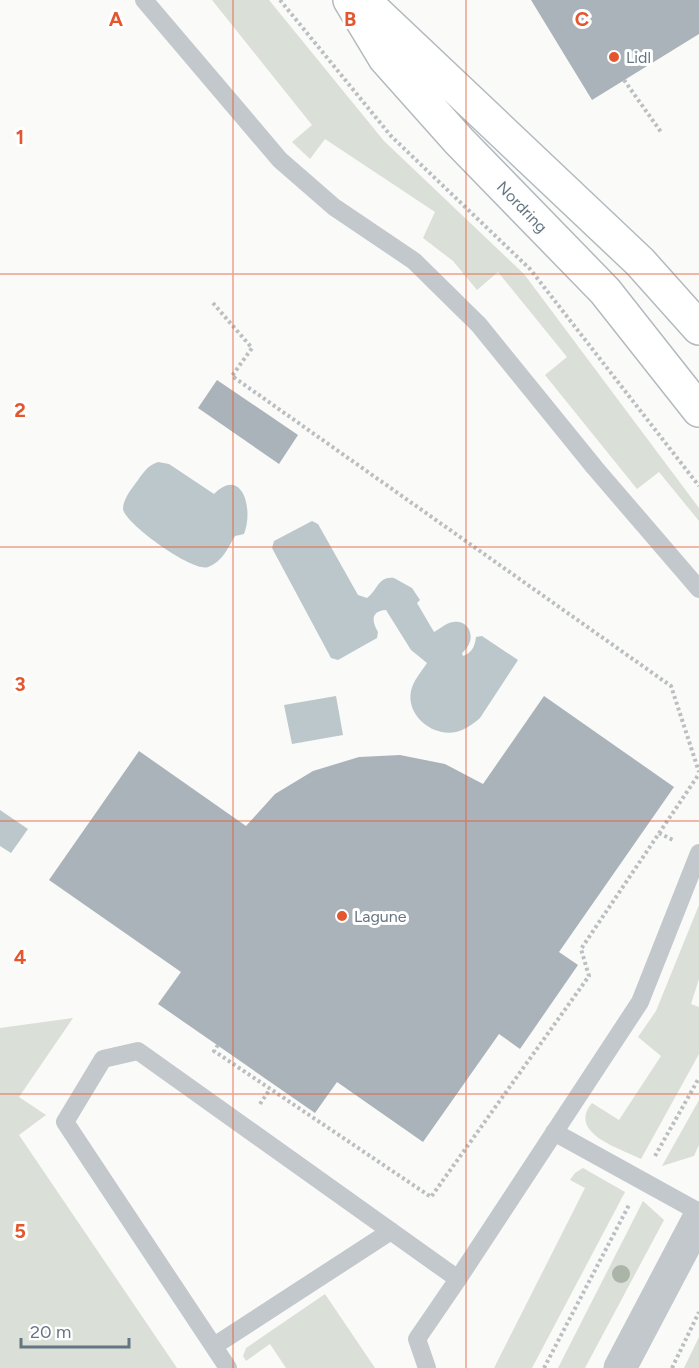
<svg xmlns="http://www.w3.org/2000/svg" width="699" height="1368" font-family="Figtree,sans-serif">
	<style>
		.green { fill: #dadfd7 }
		.water { fill: #bbc7cb }
		.building { fill: #aab3b9 }
		.lines { fill: none; stroke-linecap: round; stroke-linejoin: round }
		.secondary-casing { stroke: #b3babf; stroke-width: 36 }
		.path { stroke: #bbbfc2; stroke-width: 4; stroke-dasharray: 3 3; stroke-linecap: butt }
		.service { stroke: #c3c8cc; stroke-width: 18 }
		.tertiary { stroke: #c3c8cc; stroke-width: 33 }
		.secondary { stroke: #fff; stroke-width: 33 }
		.tree { fill: #aab4a7 }
		.grid { fill: none; stroke: #e4572e; stroke-width: 1.5; stroke-opacity: 0.55 }
		.poi-dot { fill: #e4572e; stroke: #fff; stroke-width: 2 }
		.labels { text-anchor: middle; dominant-baseline: central; stroke-width: 6; stroke-linejoin: round; paint-order: stroke }
		.poi-label { font-size: 16px; fill: #657683; stroke: #fff; text-anchor: start }
		.street-label { font-size: 16px; fill: #657683; stroke: #fff }
		.grid-label { font-size: 20px; text-anchor: middle; font-weight: bold; fill: #e4572e; stroke: #fff; stroke-width: 6; stroke-linejoin: round; paint-order: stroke }
	</style>
	<rect width="100%" height="100%" fill="#fafaf8"/>
	<path class="green" d="M 212,0 L 269,0 L 384,141 L 524,274 L 699,508 L 699,521 L 659,472 L 637,489 L 545,375 L 567,357 L 498,272 L 477,290 L 453,261 L 423,238 L 435,212 L 325,139 L 310,159 L 292,142 L 312,125 Z
		M 699,905 L 699,979 L 691,1004 L 699,1007 L 699,1054 L 641,1159 C 619,1148 567,1133 592,1103 L 619,1120 L 661,1056 L 638,1037 L 656,1011 Z
		M 73,1018 L 19,1097 L 46,1115 L 19,1135 L 177,1368 L 0,1368 L 0,1028 Z
		M 699,1100 L 699,1145 L 694,1156 L 662,1166 Z
		M 583,1168 L 625,1192 L 532,1368 L 494,1368 L 585,1188 L 570,1180 L 575,1173 Z
		M 643,1201 L 664,1220 L 585,1368 L 558,1368 Z
		M 325,1294 L 375,1368 L 286,1368 L 270,1344 L 246,1361 L 243,1356 L 246,1348 Z
		M 699,1337 L 699,1368 L 684,1368 Z"/>
	<path class="water" d="M 158,462 L 169,464 L 214,494 C 242,466 254,509 244,534 L 235,536 C 228,548 222,562 208,567 C 194,573 125,524 123,509 C 123,500 130,491 135,484 C 142,475 146,466 158,462 Z
		M 312,521 L 318,524 L 358,595 L 367,598 C 378,590 378,576 394,578 L 412,588 L 420,600 L 417,603 L 434,632 C 440,629 446,623 453,622 C 470,619 478,640 462,653 L 463,656 C 472,653 475,646 476,637 L 482,636 L 518,660 L 480,718 C 473,724 465,730 456,732 C 433,737 406,716 411,691 C 413,681 421,672 427,663 L 411,650 L 386,610 C 370,611 372,622 378,632 L 377,638 L 338,660 L 331,658 L 272,548 L 274,541 Z
		M 336,696 L 343,735 L 292,744 L 284,705 Z
		M 0,810 L 28,829 L 11,853 L 0,846 Z"/>
	<path class="building" d="M 531,0 L 699,0 L 699,34 L 592,100 Z
		M 217,380 L 298,435 L 279,464 L 198,408 Z
		M 544,696 L 674,787 L 559,952 L 578,965 L 520,1049 L 499,1034 L 423,1142 L 337,1082 L 315,1113 L 158,1004 L 181,972 L 49,880 L 139,751 L 246,826 L 275,794 L 313,771 L 359,757 L 400,755 L 445,764 L 483,784 Z"/>
	<g class="lines">
		<defs>
			<path id="secondary" d="M 350,0 L 385,58 L 459,141 L 605,291 L 699,410
				M 364,1 L 640,262 L 699,328"/>
		</defs>
		<use href="#secondary" class="secondary-casing"/>
		<path class="path" d="M 280,0 L 391,136 L 530,269 L 699,486
			M 624,80 L 661,132
			M 213,303 L 252,348 L 232,376 L 671,686 L 699,772
			M 659,833 L 675,841
			M 218,1045 L 214,1051 L 431,1197 L 589,976 L 581,949 L 699,774
			M 260,1104 L 270,1089
			M 655,1156 L 699,1078
			M 544,1368 L 629,1205
			M 672,1368 L 699,1312"/>
		<path class="service" d="M 144,0 L 280,160 L 334,207 L 414,261 L 479,325 L 595,468 L 699,589
			M 554,1132 L 699,1212
			M 214,1346 L 391,1231
			M 228,1368 L 65,1122 L 103,1059 L 138,1051 L 458,1279 L 640,1002 L 699,853
			M 427,1368 L 417,1339 L 458,1279"/>
		<path class="tertiary" d="M 620,1368 L 699,1218"/>
		<use href="#secondary" class="secondary"/>
	</g>
	<circle class="tree" cx="621" cy="1274" r="9"/>
	<path class="grid" d="M 233,0 L 233,1368M 466,0 L 466,1368M 0,274 L 699,274M 0,547 L 699,547M 0,821 L 699,821M 0,1094 L 699,1094"/>
	<g class="poi-dot">
		<circle cx="614" cy="57" r="6"/>
		<circle cx="342" cy="916" r="6"/>
	</g>
	<g class="labels">
		<g class="poi-label">
			<text x="626" y="57">Lidl</text>
			<text x="354" y="916">Lagune</text>
		</g>
		<g class="street-label">
			<text transform="translate(522 207) rotate(46)">Nordring</text>
		</g>
	</g>
	<g class="grid-label">
		<text x="116" y="26">A</text>
		<text x="350" y="26">B</text>
		<text x="582" y="26">C</text>
		<text x="20" y="144">1</text>
		<text x="20" y="417">2</text>
		<text x="20" y="691">3</text>
		<text x="20" y="964">4</text>
		<text x="20" y="1238">5</text>
	</g>
	<path d="M21 1338v9h108v-9" fill="none" stroke="#657683" stroke-width="3"/>
	<text x="30" y="1338" font-size="18" fill="#657683" stroke="#ffffff" stroke-width="4.5" paint-order="stroke">20 m</text>
</svg>
